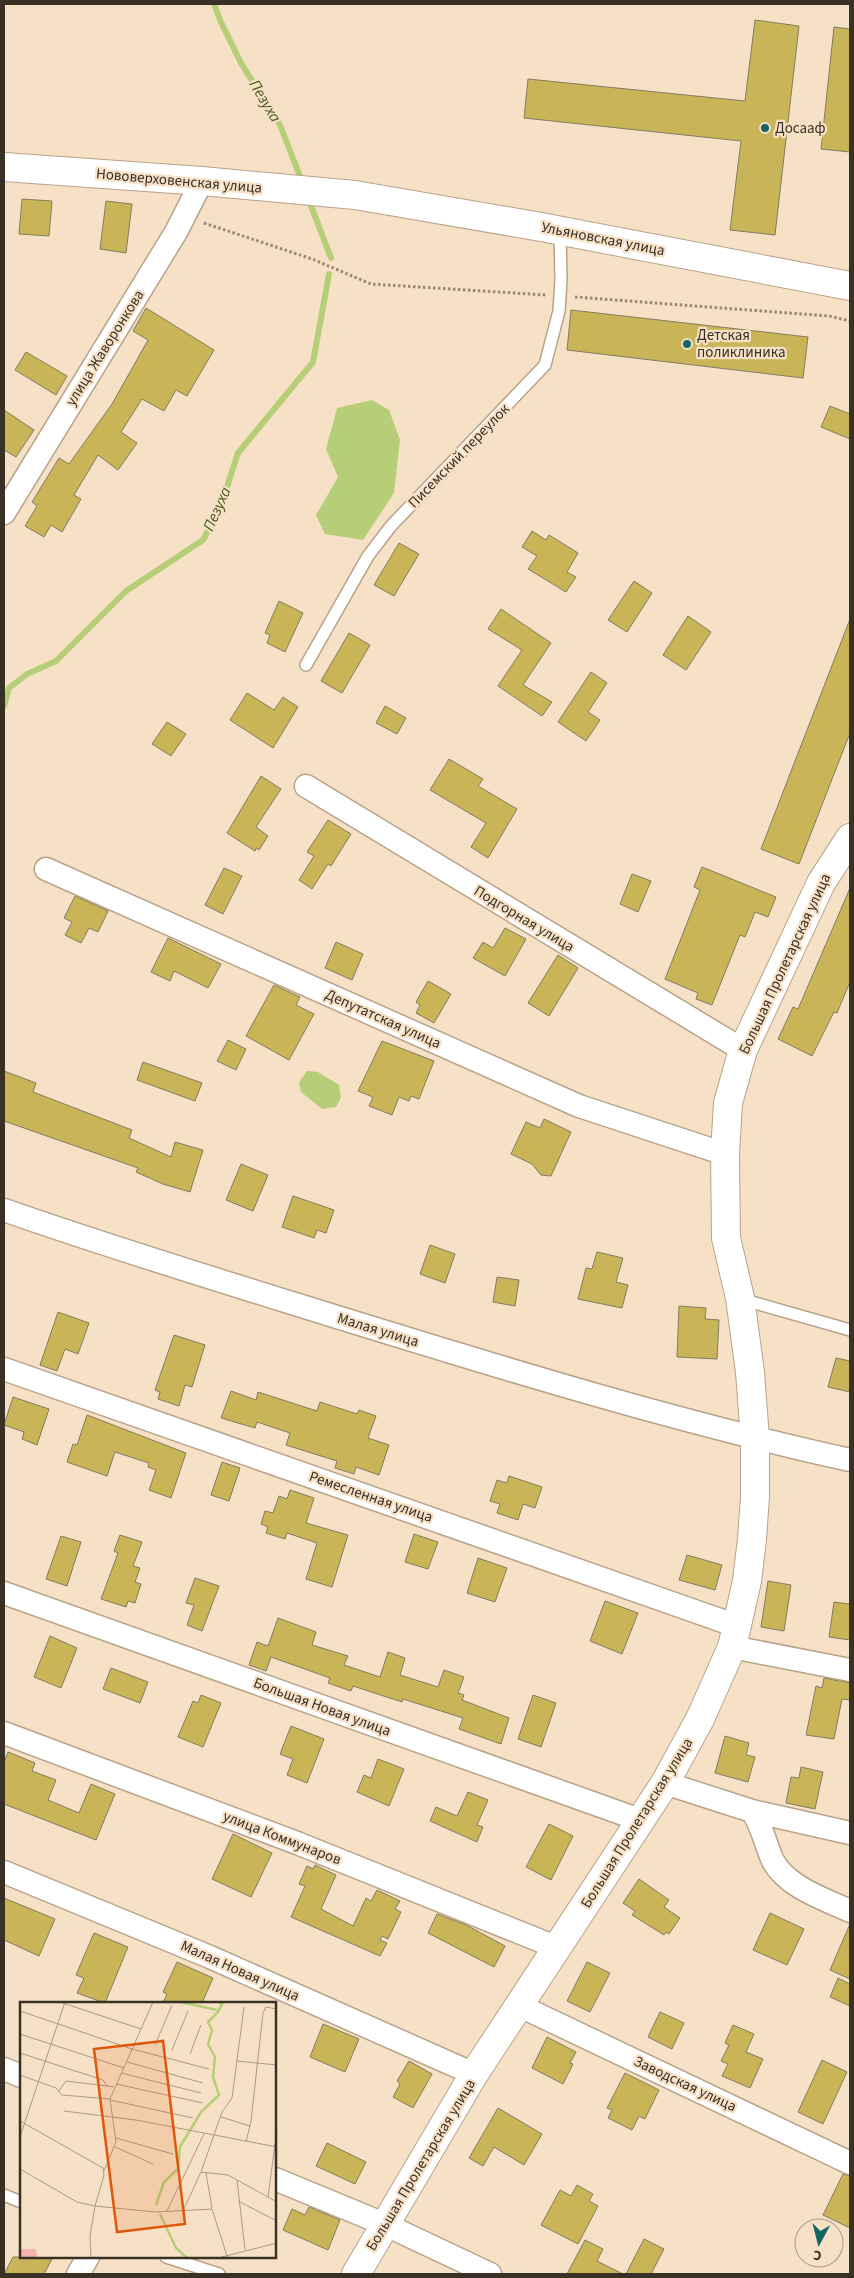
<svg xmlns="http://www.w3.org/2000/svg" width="854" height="2278" font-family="'Source Sans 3',sans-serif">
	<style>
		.water { fill: #b6ce77 }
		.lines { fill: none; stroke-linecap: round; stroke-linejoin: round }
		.stream { stroke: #b6ce77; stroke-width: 6 }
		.building { fill: #c9b558; stroke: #827c5f }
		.service-casing { stroke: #b8a38a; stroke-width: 14 }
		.minor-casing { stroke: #b8a38a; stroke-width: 25 }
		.tertiary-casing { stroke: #b8a38a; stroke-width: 30 }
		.secondary-casing { stroke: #b8a38a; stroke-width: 30 }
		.path { stroke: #978876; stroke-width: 3; stroke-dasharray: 2.5 2.5; stroke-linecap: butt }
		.service { stroke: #fff; stroke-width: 11 }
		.minor { stroke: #fff; stroke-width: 22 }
		.tertiary { stroke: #fff; stroke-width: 28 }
		.secondary { stroke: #fff; stroke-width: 28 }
		.poi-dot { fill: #166565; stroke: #f7e1c6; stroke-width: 2 }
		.labels { text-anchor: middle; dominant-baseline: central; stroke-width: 4.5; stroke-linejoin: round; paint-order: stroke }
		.poi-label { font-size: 15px; fill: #393026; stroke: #f7e1c6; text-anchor: start }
		.street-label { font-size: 15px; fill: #393026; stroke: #f7e1c6 }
		.water-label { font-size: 16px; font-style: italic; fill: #4b5a1c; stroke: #f7e1c6 }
		.inset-river { fill: none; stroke: #b6ce77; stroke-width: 2.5 }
		.inset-road { fill: none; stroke: #ab9a86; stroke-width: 1 }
		.view { fill: #df570d; fill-opacity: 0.15; stroke: #df570d; stroke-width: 2.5 }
		.inset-edge { fill: none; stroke: #393026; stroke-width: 2.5 }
	</style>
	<rect width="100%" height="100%" fill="#f7e1c6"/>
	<path class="water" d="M 372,400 L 389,410 L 400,440 L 394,493 L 363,540 L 325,534 L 316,515 L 338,477 L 326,449 L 337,408 Z
		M 307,1071 L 318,1072 L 339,1085 L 341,1098 L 336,1107 L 322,1109 L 301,1092 L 299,1082 Z"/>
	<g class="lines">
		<path class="stream" d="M 214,4 L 221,22 L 241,63 L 280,125 L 303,184
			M 308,198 L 331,258
			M 4,706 L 9,688 L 27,674 L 56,661 L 126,591 L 203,540 L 221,505 L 238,453 L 313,362 L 329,274"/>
	</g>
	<path class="building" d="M 755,20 L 799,26 L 775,235 L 730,230 L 741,141 L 524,118 L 528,79 L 745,101 Z
		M 834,27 L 850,29 L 850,152 L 821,149 Z
		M 22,199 L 52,201 L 49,236 L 19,234 Z
		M 106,201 L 132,204 L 126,253 L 100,249 Z
		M 146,308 L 214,350 L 187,396 L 176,390 L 164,411 L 142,399 L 121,432 L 137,443 L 118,470 L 98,455 L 74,495 L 81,499 L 62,532 L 51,525 L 44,537 L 25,526 L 37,506 L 32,502 L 59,458 L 69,464 L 112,404 L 148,340 L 133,331 Z
		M 571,310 L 808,337 L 803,378 L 567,350 Z
		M 26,352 L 67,376 L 56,395 L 15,370 Z
		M 830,406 L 850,414 L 850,439 L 821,427 Z
		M 4,410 L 34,430 L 16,457 L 4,450 Z
		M 532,531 L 546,540 L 549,535 L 578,553 L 567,572 L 576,577 L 566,592 L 528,569 L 537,556 L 522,547 Z
		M 399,543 L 419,554 L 394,596 L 374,585 Z
		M 634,581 L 652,593 L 627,632 L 608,620 Z
		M 279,601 L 303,613 L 285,652 L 267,643 L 270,635 L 265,633 Z
		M 501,609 L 551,643 L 523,685 L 552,702 L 542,716 L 498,686 L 522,650 L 488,629 Z
		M 688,616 L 711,632 L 686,670 L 663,655 Z
		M 850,619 L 850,733 L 799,864 L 761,849 Z
		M 349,633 L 370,645 L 342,693 L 321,681 Z
		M 591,672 L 607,683 L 588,712 L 600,720 L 586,741 L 558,722 Z
		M 247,693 L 274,710 L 283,697 L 298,707 L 273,748 L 230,720 Z
		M 385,706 L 406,718 L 397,734 L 376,723 Z
		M 167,722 L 186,734 L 171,756 L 152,744 Z
		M 449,759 L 483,779 L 478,786 L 517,809 L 488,858 L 471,847 L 486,823 L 430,790 Z
		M 261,776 L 281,789 L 256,827 L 268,836 L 259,850 L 256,848 L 255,851 L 227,833 Z
		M 328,820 L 351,834 L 331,866 L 328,864 L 312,889 L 299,880 L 314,856 L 307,852 Z
		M 702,867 L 776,897 L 768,917 L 755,912 L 745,937 L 740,935 L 712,1005 L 696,999 L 698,993 L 665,979 L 700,890 L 694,887 Z
		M 224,868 L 242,876 L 223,914 L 205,905 Z
		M 632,874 L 651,881 L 638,912 L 620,904 Z
		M 850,888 L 850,982 L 837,1013 L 834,1012 L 812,1056 L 778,1039 L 793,1007 L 798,1009 Z
		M 75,896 L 108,911 L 98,932 L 89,928 L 81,943 L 65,935 L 72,922 L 64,918 Z
		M 505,928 L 526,939 L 505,976 L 473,958 L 483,942 L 493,948 Z
		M 168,938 L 221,964 L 208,988 L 174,971 L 170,981 L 151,972 Z
		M 336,942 L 363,954 L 352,980 L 325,968 Z
		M 558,955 L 578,968 L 549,1016 L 528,1003 Z
		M 428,981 L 451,994 L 434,1023 L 416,1013 L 420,1005 L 416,1002 Z
		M 274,985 L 300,997 L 296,1005 L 314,1014 L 289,1060 L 246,1036 Z
		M 228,1040 L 246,1049 L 236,1070 L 217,1061 Z
		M 382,1041 L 434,1061 L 419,1099 L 411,1096 L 409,1101 L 399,1097 L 392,1115 L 369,1106 L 373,1097 L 358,1091 Z
		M 143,1062 L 202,1083 L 195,1101 L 137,1080 Z
		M 4,1071 L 36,1083 L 33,1092 L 132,1130 L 129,1138 L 171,1157 L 175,1142 L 203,1150 L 190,1192 L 163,1184 L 136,1172 L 138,1168 L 4,1121 Z
		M 544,1119 L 571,1132 L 551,1176 L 541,1175 L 532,1164 L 511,1154 L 526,1122 L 540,1128 Z
		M 241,1164 L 268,1175 L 253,1211 L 226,1200 Z
		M 293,1196 L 334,1210 L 326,1233 L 317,1230 L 314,1238 L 282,1227 Z
		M 430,1245 L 455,1254 L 445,1283 L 420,1274 Z
		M 597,1252 L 623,1258 L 616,1282 L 628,1285 L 622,1308 L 578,1299 L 586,1268 L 592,1269 Z
		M 497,1277 L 519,1280 L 515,1306 L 493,1302 Z
		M 679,1306 L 706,1308 L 705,1319 L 719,1320 L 717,1359 L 677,1357 Z
		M 58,1312 L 89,1323 L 78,1354 L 65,1349 L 57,1371 L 40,1365 Z
		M 174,1335 L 205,1345 L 192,1387 L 185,1385 L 179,1406 L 158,1399 L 160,1392 L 155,1390 Z
		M 836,1358 L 850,1361 L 850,1392 L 828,1387 Z
		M 231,1391 L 256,1400 L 258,1392 L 317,1411 L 320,1402 L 357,1414 L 359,1410 L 376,1416 L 368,1438 L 389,1445 L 379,1475 L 356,1467 L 354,1474 L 335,1468 L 337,1461 L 286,1445 L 290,1433 L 257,1422 L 255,1428 L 221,1418 Z
		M 13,1397 L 49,1409 L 37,1445 L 22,1439 L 24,1432 L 4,1425 Z
		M 87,1415 L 186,1453 L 171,1498 L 149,1490 L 156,1470 L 148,1467 L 149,1463 L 115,1452 L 107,1476 L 67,1462 L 73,1444 L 77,1445 Z
		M 222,1462 L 240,1468 L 229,1501 L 211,1495 Z
		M 509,1476 L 542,1487 L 535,1508 L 523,1504 L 518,1520 L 497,1513 L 500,1504 L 490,1501 L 497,1480 L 507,1483 Z
		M 290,1490 L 314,1498 L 306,1523 L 348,1535 L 332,1587 L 306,1579 L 317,1543 L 287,1533 L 285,1539 L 266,1533 L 268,1527 L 261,1524 L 265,1511 L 273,1513 L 279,1496 L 287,1499 Z
		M 414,1534 L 438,1542 L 428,1569 L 405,1562 Z
		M 120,1535 L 142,1542 L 133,1566 L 140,1568 L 135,1582 L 141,1584 L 135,1603 L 128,1601 L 126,1607 L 101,1599 L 118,1553 L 114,1551 Z
		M 61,1536 L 81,1542 L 67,1586 L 46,1579 Z
		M 687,1555 L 722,1565 L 715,1590 L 679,1580 Z
		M 478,1558 L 507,1568 L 495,1602 L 467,1593 Z
		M 195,1578 L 219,1586 L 202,1631 L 187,1625 L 194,1605 L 186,1603 Z
		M 768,1581 L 791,1585 L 784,1631 L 761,1627 Z
		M 605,1601 L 638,1613 L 622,1654 L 590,1641 Z
		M 834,1602 L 850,1604 L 850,1640 L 829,1637 Z
		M 278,1618 L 316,1632 L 312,1645 L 348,1656 L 344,1665 L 380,1677 L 388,1652 L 405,1658 L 400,1675 L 438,1687 L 444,1670 L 464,1677 L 458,1693 L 464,1695 L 462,1700 L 509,1718 L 501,1744 L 459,1729 L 463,1718 L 403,1699 L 402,1702 L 353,1686 L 351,1691 L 328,1683 L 330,1678 L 271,1657 L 266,1671 L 249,1665 L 257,1642 L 268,1646 Z
		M 50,1636 L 77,1648 L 61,1688 L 34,1677 Z
		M 111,1668 L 148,1682 L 140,1703 L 103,1689 Z
		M 824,1678 L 850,1683 L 850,1700 L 842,1699 L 834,1739 L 806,1735 L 816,1686 L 822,1688 Z
		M 201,1695 L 221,1703 L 203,1747 L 178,1737 L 193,1701 L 198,1703 Z
		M 533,1695 L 556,1703 L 541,1747 L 518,1739 Z
		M 291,1726 L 324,1739 L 307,1783 L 287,1775 L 293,1759 L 280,1754 Z
		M 725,1736 L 749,1743 L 746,1755 L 755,1757 L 748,1782 L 715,1773 Z
		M 8,1752 L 35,1763 L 32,1771 L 56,1780 L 48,1800 L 79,1813 L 91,1784 L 115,1794 L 96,1840 L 4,1804 L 4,1762 Z
		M 378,1759 L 404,1769 L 389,1806 L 357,1792 L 364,1775 L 371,1778 Z
		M 801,1767 L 823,1772 L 815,1809 L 786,1803 L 791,1777 L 799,1778 Z
		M 468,1792 L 488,1800 L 477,1825 L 483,1827 L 477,1842 L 430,1821 L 436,1807 L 457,1816 Z
		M 549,1824 L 573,1836 L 551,1880 L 526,1867 Z
		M 233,1834 L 272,1853 L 251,1897 L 212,1879 Z
		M 315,1865 L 336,1875 L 321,1909 L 353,1926 L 366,1898 L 371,1901 L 377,1890 L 400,1901 L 395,1909 L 401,1912 L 388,1939 L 382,1936 L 380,1940 L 387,1943 L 380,1956 L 291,1917 L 305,1886 L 299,1884 L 307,1866 L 313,1869 Z
		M 639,1879 L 669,1900 L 664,1907 L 680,1918 L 669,1934 L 666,1932 L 664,1935 L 632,1915 L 635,1911 L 623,1903 Z
		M 4,1898 L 55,1919 L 39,1956 L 4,1940 Z
		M 770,1913 L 804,1929 L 787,1965 L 753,1950 Z
		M 437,1914 L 466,1925 L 505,1946 L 494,1967 L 428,1933 Z
		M 850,1924 L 850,1979 L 830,1970 Z
		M 94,1933 L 128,1947 L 105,2003 L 77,1993 L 84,1978 L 76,1975 Z
		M 177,1962 L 213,1978 L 202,2003 L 163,2003 L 167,1994 L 163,1992 Z
		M 587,1962 L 610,1973 L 590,2012 L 567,2001 Z
		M 838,1978 L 850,1984 L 850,2006 L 830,1997 Z
		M 660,2012 L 684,2023 L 672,2049 L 648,2037 Z
		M 323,2024 L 359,2039 L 345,2072 L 310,2057 Z
		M 733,2025 L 754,2034 L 746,2052 L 763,2059 L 750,2088 L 722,2076 L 728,2064 L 721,2061 L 729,2045 L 725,2043 Z
		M 547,2037 L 576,2052 L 570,2063 L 573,2064 L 563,2084 L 532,2068 Z
		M 822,2060 L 847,2072 L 823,2124 L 798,2112 Z
		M 409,2061 L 432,2074 L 413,2108 L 393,2097 L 400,2084 L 397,2081 Z
		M 625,2073 L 659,2090 L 645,2119 L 639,2116 L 632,2130 L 608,2118 L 612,2110 L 607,2108 Z
		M 498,2108 L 542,2134 L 524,2165 L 494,2147 L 483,2166 L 469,2158 Z
		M 327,2143 L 366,2162 L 355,2184 L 316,2166 Z
		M 843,2174 L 850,2176 L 850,2228 L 823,2215 Z
		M 577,2185 L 593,2194 L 589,2201 L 598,2206 L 578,2244 L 541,2225 L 560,2190 L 571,2196 Z
		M 309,2207 L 340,2220 L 328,2250 L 283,2230 L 292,2209 L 305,2215 Z
		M 644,2239 L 664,2249 L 651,2274 L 626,2274 Z
		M 585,2240 L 603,2249 L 597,2261 L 623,2274 L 567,2274 Z
		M 13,2257 L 53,2257 L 44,2274 L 4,2274 Z"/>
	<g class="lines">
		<defs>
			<path id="service" d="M 306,665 L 368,556 L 391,526 L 545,365 L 559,311 L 561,280 L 560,231
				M 741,1299 L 850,1330
				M 4,2195 L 21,2202
				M 166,2257 L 219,2274"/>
			<path id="minor" d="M 4,513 L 176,232 L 202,181
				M 306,786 L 743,1050
				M 46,869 L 579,1106 L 725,1154
				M 4,1210 C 118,1250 234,1285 350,1321 C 515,1372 682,1423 850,1460
				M 4,1369 L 737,1626
				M 4,1593 L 640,1820
				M 732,1647 L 850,1670
				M 4,1733 L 297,1843 L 558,1948
				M 665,1783 L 752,1811 C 763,1827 765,1844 773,1861 C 787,1887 824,1899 850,1911
				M 752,1811 L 850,1833
				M 4,1872 L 210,1957 L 474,2074
				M 520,2006 L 850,2163
				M 4,2069 L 21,2076
				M 275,2179 L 384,2224 L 490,2274
				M 78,2274 L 88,2257"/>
			<path id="tertiary" d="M 356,2274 L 474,2074 L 665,1783 L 700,1719 L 732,1647 L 747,1581 L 752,1539 L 755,1496 L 755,1439 L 750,1372 L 740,1298 L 726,1238 L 725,1154 L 728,1103 L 743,1050 L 821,883 L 850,838"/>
			<path id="secondary" d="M 4,167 L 202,181 L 355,195 L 541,227 L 850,286"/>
		</defs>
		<use href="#service" class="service-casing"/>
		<use href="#minor" class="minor-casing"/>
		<use href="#tertiary" class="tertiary-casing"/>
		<use href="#secondary" class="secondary-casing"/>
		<path class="path" d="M 204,223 L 312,259 L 371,284 L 546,295
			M 575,297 L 829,316 L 850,321"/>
		<use href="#service" class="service"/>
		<use href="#minor" class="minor"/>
		<use href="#tertiary" class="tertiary"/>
		<use href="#secondary" class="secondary"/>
	</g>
	<g class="poi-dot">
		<circle cx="765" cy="128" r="5"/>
		<circle cx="687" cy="344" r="5"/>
	</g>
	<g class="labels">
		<g class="poi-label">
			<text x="775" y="128">Досааф</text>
			<text x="697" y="335">Детская<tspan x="697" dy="17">поликлиника</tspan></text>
		</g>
		<g class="street-label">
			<text transform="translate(179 181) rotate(5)">Нововерховенская улица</text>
			<text transform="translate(603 239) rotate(11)">Ульяновская улица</text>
			<text transform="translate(105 348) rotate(-58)">улица Жаворонкова</text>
			<text transform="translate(459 456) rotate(-46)">Писемский переулок</text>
			<text transform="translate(524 919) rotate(31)">Подгорная улица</text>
			<text transform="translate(785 964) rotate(-65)">Большая Пролетарская улица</text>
			<text transform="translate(383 1019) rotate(24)">Депутатская улица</text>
			<text transform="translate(378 1330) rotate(17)">Малая улица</text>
			<text transform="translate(371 1497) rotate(19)">Ремесленная улица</text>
			<text transform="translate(322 1707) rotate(20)">Большая Новая улица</text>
			<text transform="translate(637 1823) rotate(-58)">Большая Пролетарская улица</text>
			<text transform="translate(282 1838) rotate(21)">улица Коммунаров</text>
			<text transform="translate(240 1971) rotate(24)">Малая Новая улица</text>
			<text transform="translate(685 2084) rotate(25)">Заводская улица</text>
			<text transform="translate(421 2165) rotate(-59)">Большая Пролетарская улица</text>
		</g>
		<g class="water-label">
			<text transform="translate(265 101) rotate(59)">Пезуха</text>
			<text transform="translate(217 509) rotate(-66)">Пезуха</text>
		</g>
	</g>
	<g transform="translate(20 2002)">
		<rect width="256" height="256" fill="#f7e1c6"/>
		<path d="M 0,247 L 16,247 L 17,256 L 0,256 Z" fill="#f8b2ad"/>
		<path class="inset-river" d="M 161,0 L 197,8M 136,203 L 144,180 L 158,167 L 160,145 L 181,110 L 199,93 L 193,75 L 195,55 L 188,42 L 192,28 L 188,20 L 198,10 L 202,2 L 198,0M 140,212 L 156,246 L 168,257"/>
		<path class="inset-road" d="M 40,0 L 121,27M 0,9 L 112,47 L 189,67M 0,32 L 104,66M 135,43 L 152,3M 152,48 L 168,9M 0,51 L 83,78 L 87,84 L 94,85M 170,52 L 181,23M 217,59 L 257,63M 107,60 L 183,81M 101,71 L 181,91M 0,73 L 36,86 L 42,93 L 90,97M 96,82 L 183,101M 38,90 L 46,79 L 87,84M 90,98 L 173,116M 44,109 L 116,118 L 257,145M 201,115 L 230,124M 0,119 L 83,166 L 84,173 L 75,204 L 135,210 L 192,207 L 208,257M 0,135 L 45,0M 96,136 L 153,152M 226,140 L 231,119 L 243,11 L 246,5 L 257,7M 95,145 L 133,162M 0,167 L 57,200 L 75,204 L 70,234 L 71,257M 84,169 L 96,140 L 90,97 L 133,0M 181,170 L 208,173 L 257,200M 186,171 L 192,206M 217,178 L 225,248M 248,195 L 257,127M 218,199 L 257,219M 147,209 L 184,132M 163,209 L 181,170 L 202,110 L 212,96 L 224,5M 194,257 L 257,241"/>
		<path class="view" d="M 143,39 L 165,222 L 97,230 L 74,47 Z"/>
		<rect width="256" height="256" class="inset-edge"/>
	</g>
	<rect width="854" height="2278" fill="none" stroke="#393026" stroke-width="10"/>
	<g transform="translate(819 2243) rotate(187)"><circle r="24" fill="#f7e1c6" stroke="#ab9a86"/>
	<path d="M0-4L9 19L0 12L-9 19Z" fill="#166565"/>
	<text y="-8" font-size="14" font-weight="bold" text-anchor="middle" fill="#393026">С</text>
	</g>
</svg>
